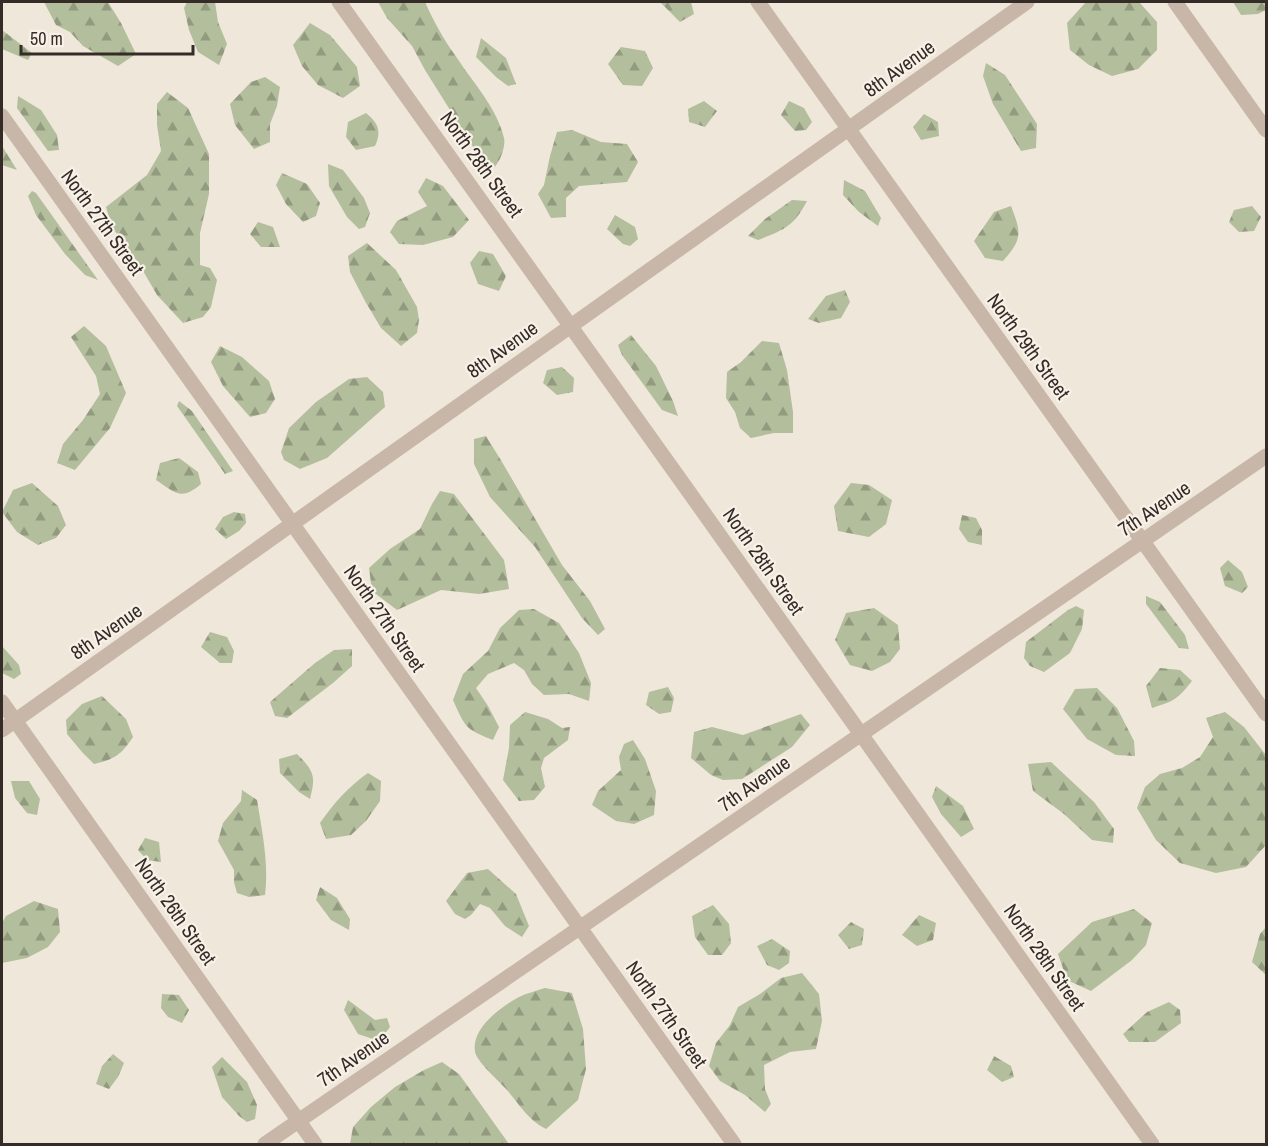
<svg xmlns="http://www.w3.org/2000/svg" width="1268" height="1146" font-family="'Archivo Narrow',sans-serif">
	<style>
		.forest { fill: url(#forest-firs) }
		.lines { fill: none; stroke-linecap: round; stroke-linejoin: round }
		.minor { stroke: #c8b7a8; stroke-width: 15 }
		.labels { text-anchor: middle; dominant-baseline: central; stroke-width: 4.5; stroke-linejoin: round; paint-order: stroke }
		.street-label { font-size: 20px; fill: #352c28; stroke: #f8f1e7 }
	</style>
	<defs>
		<pattern id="forest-firs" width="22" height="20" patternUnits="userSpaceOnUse" patternTransform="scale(1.5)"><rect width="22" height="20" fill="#b3be9c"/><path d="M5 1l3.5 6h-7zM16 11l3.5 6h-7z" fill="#929b7f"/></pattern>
	</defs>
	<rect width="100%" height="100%" fill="#f0e7db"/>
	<path class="forest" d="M 44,2 L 108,2 L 121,23 L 136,54 L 118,66 L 83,46 L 70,32 L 56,25 Z
		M 186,2 L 215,2 L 218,22 L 227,44 L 219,65 L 198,52 L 189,30 L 184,8 L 186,4 Z
		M 378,2 L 425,2 C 434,22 444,40 457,58 C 474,84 497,108 504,138 C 506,146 500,162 494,168 L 475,150 L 425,70 L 412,46 L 387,18 Z
		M 660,2 L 691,2 L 694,14 L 680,22 Z
		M 1086,2 L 1139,2 L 1157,22 L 1157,50 L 1138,69 L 1112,76 L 1089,65 L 1070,50 L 1067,23 Z
		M 1233,2 L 1266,2 L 1266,10 L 1258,14 L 1241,15 Z
		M 310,23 L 330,35 L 357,67 L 360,86 L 343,98 L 318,85 L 302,66 L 293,45 Z
		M 2,30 L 32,53 L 28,60 L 2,49 Z
		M 481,38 L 506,58 L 516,84 L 508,86 L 496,77 L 476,57 Z
		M 621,47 L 645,51 L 653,68 L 642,86 L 623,85 L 608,64 Z
		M 986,63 L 1005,75 L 1037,124 L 1036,148 L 1021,151 L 993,104 L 983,76 Z
		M 265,77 L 280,87 L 277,106 L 270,124 L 270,142 L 254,149 L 235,125 L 230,104 L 251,82 Z
		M 167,92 L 188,108 L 209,154 L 209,194 L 200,233 L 200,265 L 210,268 L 217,280 L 211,307 L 203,317 L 183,323 L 157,295 L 139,264 L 112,227 L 106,207 L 147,175 L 161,151 L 157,125 L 157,104 Z
		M 18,96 L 41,110 L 57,135 L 59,150 L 48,151 L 17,108 Z
		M 704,101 L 717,111 L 705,127 L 689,122 L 688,109 Z
		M 789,101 L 804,108 L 812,122 L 806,130 L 795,131 L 781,115 Z
		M 366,113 C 378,123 382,131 375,146 L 356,150 L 346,137 L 348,122 Z
		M 924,114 L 938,122 L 939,136 L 921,140 L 913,127 Z
		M 572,130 L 601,142 L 627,144 L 638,162 L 627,182 L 579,186 L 566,198 L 566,217 L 551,218 L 538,194 L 544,185 L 550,156 L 557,132 Z
		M 2,146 L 17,170 L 2,165 Z
		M 328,164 L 343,170 L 364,198 L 370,213 L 365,227 L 359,229 L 347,217 L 329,186 Z
		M 282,173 L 307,184 L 320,203 L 316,216 L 303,222 L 286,204 L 276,185 Z
		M 426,178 L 443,186 L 469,220 L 453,237 L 423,245 L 399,244 L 390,232 L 397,221 L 427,206 L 418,192 Z
		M 844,180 L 865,191 L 881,218 L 878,226 L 859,212 L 843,195 Z
		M 32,191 L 36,193 L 98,280 L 85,275 L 65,254 L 36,215 L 28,196 Z
		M 792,200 L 807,201 C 794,226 784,230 758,240 L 748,236 L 765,219 Z
		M 1011,206 C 1021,232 1023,239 1003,261 L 985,258 L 974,241 L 994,212 Z
		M 1252,206 L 1261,217 L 1254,231 L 1239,232 L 1229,222 L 1234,210 Z
		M 615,215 L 635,227 L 638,239 L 630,246 L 623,244 L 607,229 Z
		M 258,222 L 273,227 L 280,247 L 261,247 L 250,234 Z
		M 367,243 L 396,270 L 417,307 L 419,320 L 417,333 L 401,346 L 381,328 L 365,301 L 350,272 L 348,256 Z
		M 479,251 L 493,254 L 506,276 L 499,291 L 478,284 L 470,263 Z
		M 845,290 L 850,302 L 841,318 L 819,323 L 808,319 L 826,296 Z
		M 84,326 L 106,346 L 126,393 L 110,428 L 75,470 L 57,463 L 63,444 L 83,420 L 100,394 L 96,376 L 71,337 Z
		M 631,335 L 656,366 L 673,401 L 678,416 L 662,410 L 622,355 L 618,345 Z
		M 762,341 L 779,343 L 787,370 L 793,412 L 793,433 L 774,433 L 751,438 L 740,428 L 735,412 L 726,398 L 727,372 L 741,362 Z
		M 220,346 L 242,357 L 269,381 L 275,399 L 266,413 L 250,417 L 223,386 L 211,362 Z
		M 562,367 L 574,378 L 573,392 L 557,395 L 543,383 L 547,370 Z
		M 367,377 L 383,392 L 385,407 L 327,458 L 300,469 L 284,460 L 281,452 L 289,428 L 316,402 L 349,379 Z
		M 179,401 L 192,411 L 233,471 L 225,474 L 177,406 Z
		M 486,436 L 502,462 L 562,565 L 590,601 L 605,629 L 598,635 L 582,618 L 535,547 L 490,497 L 474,464 L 474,439 Z
		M 179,458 L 198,472 L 201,484 C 181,501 176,493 156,480 L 160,463 Z
		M 32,483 L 58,506 L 66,525 L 56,538 L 38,545 L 17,532 L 2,512 L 13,490 Z
		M 851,483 L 869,485 L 892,500 L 886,524 L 869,537 L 838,531 L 834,506 Z
		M 440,491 L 454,494 L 504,560 L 509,589 L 479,594 L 441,590 L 397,610 L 372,591 L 369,568 L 390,549 L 420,529 L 432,504 Z
		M 234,512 L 245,514 L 246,523 L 239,531 L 226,539 L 215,529 L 223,517 Z
		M 962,515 L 976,518 L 982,530 L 982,545 L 968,542 L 959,529 Z
		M 1228,560 L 1242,572 L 1248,587 L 1242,593 L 1225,586 L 1220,568 Z
		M 1146,596 L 1160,602 L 1185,635 L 1189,649 L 1179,648 L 1146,604 Z
		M 1076,606 L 1084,610 L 1082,629 L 1070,653 L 1044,672 L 1030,666 L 1024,658 L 1026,642 L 1068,610 Z
		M 874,608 L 898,625 L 900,649 L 890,662 L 872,671 L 850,665 L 835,640 L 846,613 Z
		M 534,609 L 559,623 L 579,653 L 591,683 L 589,701 L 569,694 L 544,695 L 532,684 L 524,670 L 514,663 L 488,674 L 476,688 L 488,706 L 499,727 L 493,740 C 465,729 465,727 453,700 L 463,674 L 488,651 L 500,628 L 519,610 Z
		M 210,632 L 227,637 L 234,651 L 232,663 L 220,663 L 201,647 Z
		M 2,646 L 19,665 L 21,674 L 14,679 L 2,673 Z
		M 352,649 L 352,666 L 333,683 L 287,718 L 275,716 L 270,702 L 315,663 L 334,650 Z
		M 1160,668 L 1180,670 L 1192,681 C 1177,700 1174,701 1152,708 L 1146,686 Z
		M 668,687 L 674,698 L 671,712 L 659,714 L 646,705 L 649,692 Z
		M 1097,688 L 1117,708 L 1134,741 L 1135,756 L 1116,755 L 1087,739 L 1063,709 L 1075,689 Z
		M 102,696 L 126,719 L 133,737 C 121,755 115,759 94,764 L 82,752 L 67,734 L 66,720 L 82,704 Z
		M 525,712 L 548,719 L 562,728 L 570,727 L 568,740 L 544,758 L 541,768 L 545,787 L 534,800 L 519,801 L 503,780 L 509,748 L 510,725 Z
		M 1225,712 L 1244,727 L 1266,755 L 1266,845 L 1246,867 L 1216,873 L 1180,863 L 1156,840 L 1137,808 L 1145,787 L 1160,774 L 1182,768 L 1200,757 L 1213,737 L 1206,718 Z
		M 801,714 L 810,725 L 792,747 L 742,779 L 723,780 L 711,775 L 691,758 L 694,732 L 712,727 L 743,735 Z
		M 633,740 L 645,759 L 656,791 L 654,815 L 634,824 L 616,821 L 592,805 L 598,791 L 621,770 L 619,757 L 624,744 Z
		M 297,754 C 314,771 316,776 310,799 L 299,792 L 280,773 L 279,759 Z
		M 1051,762 L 1094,802 L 1114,829 L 1113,843 L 1092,840 L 1064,814 L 1033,791 L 1028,764 Z
		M 368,773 L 381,781 L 380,801 L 366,821 L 351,835 L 326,839 L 320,823 C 334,803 348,787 368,773 Z
		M 11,781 L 29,781 L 40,799 L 37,815 L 27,813 L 15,798 Z
		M 936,786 L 963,806 L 974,829 L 961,837 L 941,814 L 932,797 Z
		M 242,790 L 257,800 C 262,831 269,863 265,895 L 249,897 L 237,893 L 234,882 L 234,870 L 218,841 L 223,823 L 241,801 Z
		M 145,838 L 159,842 L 161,862 L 147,860 L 138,850 Z
		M 488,869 L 516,894 L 529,926 L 522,937 L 505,926 L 490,908 L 480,904 L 471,915 L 465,919 L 455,914 L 446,901 L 467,873 Z
		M 320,887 L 337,898 L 350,919 L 349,930 L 331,920 L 316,900 Z
		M 34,901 L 58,909 L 60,932 L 48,947 L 27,958 L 2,963 L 2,923 L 6,916 Z
		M 713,905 L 729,924 L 731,943 L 722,955 L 708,955 L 695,937 L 692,916 Z
		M 1134,909 L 1152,923 L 1146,945 L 1132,960 L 1091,991 L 1067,980 L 1058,954 L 1092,922 Z
		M 919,915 L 936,923 L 933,940 L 917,946 L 902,935 Z
		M 851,922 L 864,929 L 862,945 L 849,949 L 838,935 Z
		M 1266,927 L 1266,975 L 1252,962 L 1260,934 Z
		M 772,939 L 790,951 L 789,963 L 779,970 L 767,965 L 757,946 Z
		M 802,973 L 819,994 L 822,1021 L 816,1049 L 790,1052 L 764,1065 L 765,1089 L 771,1104 L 765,1112 L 745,1095 L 720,1081 L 709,1066 L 716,1043 L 730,1025 L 738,1007 L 760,994 L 781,978 Z
		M 545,988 L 572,993 L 583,1029 L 586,1069 L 578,1100 L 546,1129 C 529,1121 519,1104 507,1090 C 500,1082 477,1062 475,1052 C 471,1028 501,1007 519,997 C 527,993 536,991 545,988 Z
		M 162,994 L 179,995 L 189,1010 L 182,1023 L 168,1017 L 161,1008 Z
		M 348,1000 L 375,1020 L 387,1018 L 390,1027 L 383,1036 L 373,1039 L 358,1034 L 344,1010 Z
		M 1169,1002 L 1180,1010 L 1181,1023 L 1155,1042 L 1129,1042 L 1123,1034 L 1147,1012 Z
		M 113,1054 L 124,1063 L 118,1077 L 109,1089 L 96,1084 L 102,1066 Z
		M 994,1056 L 1011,1066 L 1014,1077 L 1002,1082 L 987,1070 Z
		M 222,1057 L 247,1082 L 257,1105 L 255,1119 L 247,1122 L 239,1116 L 222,1097 L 212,1067 Z
		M 442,1062 L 459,1074 L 509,1144 L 350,1144 L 353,1127 L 371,1107 L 395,1087 L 424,1070 Z"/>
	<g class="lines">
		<path class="minor" d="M 339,2 C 612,381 881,764 1152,1144
			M 758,2 L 1266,714
			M 1175,2 L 1266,130
			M 2,116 L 734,1144
			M 2,702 L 315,1144
			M 2,730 C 343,487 686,246 1027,2
			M 265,1144 L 1266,456"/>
	</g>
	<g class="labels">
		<g class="street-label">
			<text transform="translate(899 68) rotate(-36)">8th Avenue</text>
			<text transform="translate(482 164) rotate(54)">North 28th Street</text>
			<text transform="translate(103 222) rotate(54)">North 27th Street</text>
			<text transform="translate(1029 346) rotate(54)">North 29th Street</text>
			<text transform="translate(502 349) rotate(-36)">8th Avenue</text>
			<text transform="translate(1154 508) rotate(-34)">7th Avenue</text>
			<text transform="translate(764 561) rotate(55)">North 28th Street</text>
			<text transform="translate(385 618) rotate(55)">North 27th Street</text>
			<text transform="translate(106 631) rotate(-35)">8th Avenue</text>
			<text transform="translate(754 783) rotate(-35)">7th Avenue</text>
			<text transform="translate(176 911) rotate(55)">North 26th Street</text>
			<text transform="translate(1045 957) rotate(55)">North 28th Street</text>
			<text transform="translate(667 1014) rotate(55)">North 27th Street</text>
			<text transform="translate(353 1058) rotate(-35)">7th Avenue</text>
		</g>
	</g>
	<rect width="1268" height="1146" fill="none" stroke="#352c28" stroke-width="6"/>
	<path d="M21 45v9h172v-9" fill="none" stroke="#352c28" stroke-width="3"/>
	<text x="30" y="45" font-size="18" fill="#352c28" stroke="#f8f1e7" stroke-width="4.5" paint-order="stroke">50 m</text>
</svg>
